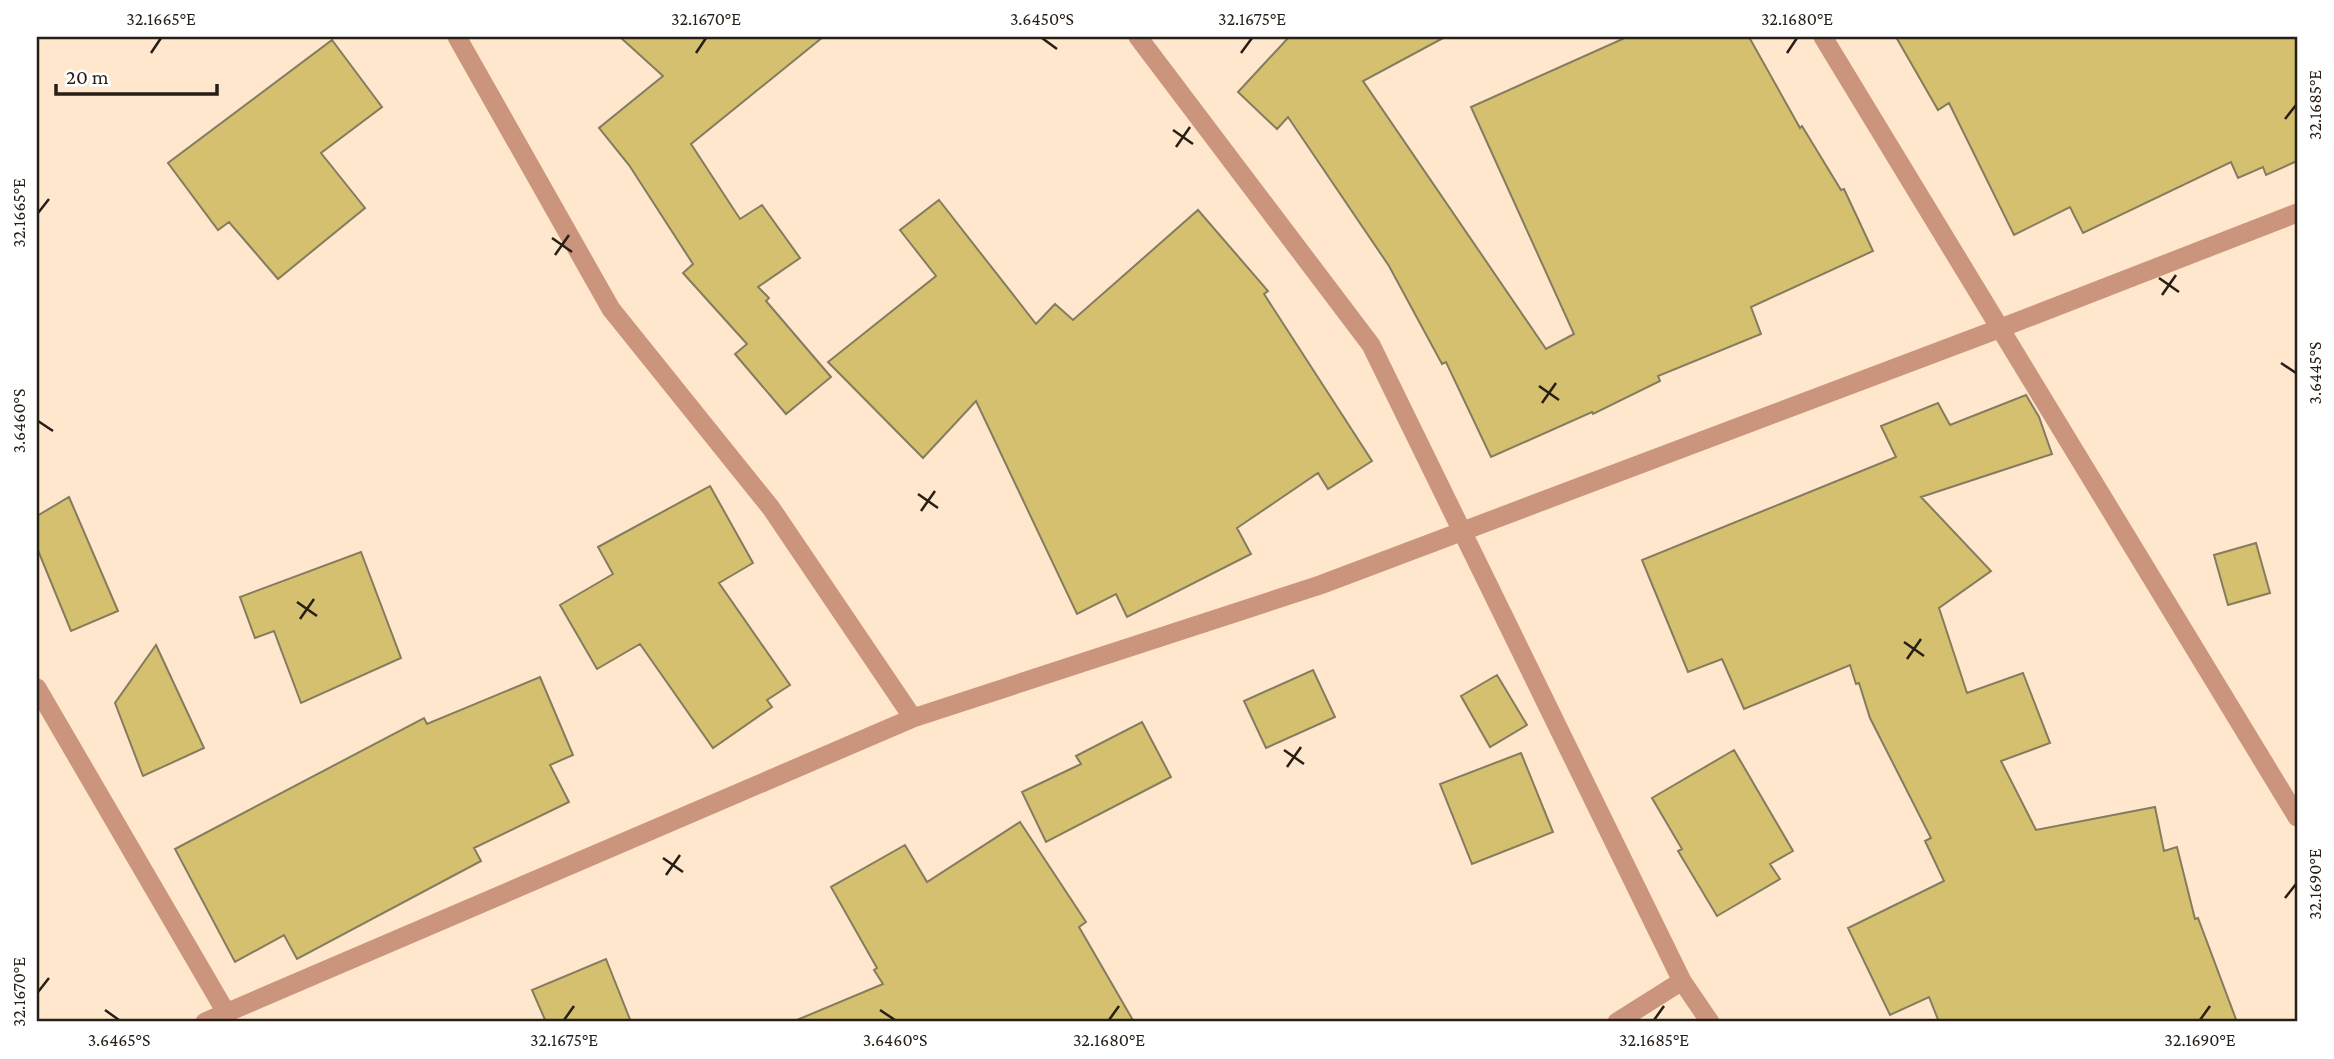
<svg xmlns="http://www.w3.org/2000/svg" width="2334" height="1059" font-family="'Crimson Pro',serif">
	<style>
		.building { fill: #d4c06f; stroke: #847c5f; stroke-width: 2 }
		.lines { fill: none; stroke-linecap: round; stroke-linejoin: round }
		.minor { stroke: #cb957d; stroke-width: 19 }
		.ticks { fill: none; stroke: #271e15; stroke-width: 2.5 }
		.neatline { fill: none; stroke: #271e15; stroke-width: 2.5 }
		.ticks-label { font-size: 18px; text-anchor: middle; fill: #271e15 }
	</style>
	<rect width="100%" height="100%" fill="#fee7cd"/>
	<path class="building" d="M 620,37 L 823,37 L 691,144 L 740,219 L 762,205 L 800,258 L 758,287 L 769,298 L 766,301 L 831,377 L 786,414 L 735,354 L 747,344 L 683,273 L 693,264 L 629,165 L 599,128 L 663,76 Z
		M 1289,37 L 1445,37 L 1363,81 L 1546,349 L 1574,334 L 1471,107 L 1627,37 L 1749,37 L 1800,128 L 1802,126 L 1841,190 L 1844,189 L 1873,251 L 1751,307 L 1761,334 L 1658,376 L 1660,381 L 1593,414 L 1592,412 L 1491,457 L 1446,362 L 1442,364 L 1389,266 L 1288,117 L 1277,129 L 1238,92 Z
		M 1896,37 L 2297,37 L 2297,161 L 2266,175 L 2263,167 L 2238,178 L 2231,162 L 2083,233 L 2070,207 L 2014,235 L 1949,103 L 1938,110 Z
		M 332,40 L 382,107 L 321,153 L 365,208 L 278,279 L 229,222 L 218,230 L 168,163 Z
		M 939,200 L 1036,324 L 1055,304 L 1073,320 L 1198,210 L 1268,291 L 1264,294 L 1372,461 L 1328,489 L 1318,473 L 1237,528 L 1251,554 L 1127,617 L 1116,594 L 1077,614 L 976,401 L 923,458 L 828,362 L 936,276 L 900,230 Z
		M 2026,395 L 2039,417 L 2052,454 L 1921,497 L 1991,571 L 1939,608 L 1967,693 L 2023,673 L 2050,743 L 2001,761 L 2036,830 L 2155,807 L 2164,851 L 2177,847 L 2195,919 L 2198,918 L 2237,1022 L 1939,1022 L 1929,997 L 1890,1015 L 1848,928 L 1944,881 L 1925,841 L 1931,838 L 1870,718 L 1859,683 L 1856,684 L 1850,665 L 1744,709 L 1722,659 L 1688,672 L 1642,560 L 1896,457 L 1881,426 L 1938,403 L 1950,425 Z
		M 710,486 L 753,563 L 719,583 L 790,685 L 767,700 L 772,707 L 713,748 L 640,644 L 597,669 L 560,605 L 613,574 L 598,547 Z
		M 69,497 L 118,611 L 71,631 L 37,548 L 37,516 Z
		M 2256,543 L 2270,593 L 2228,605 L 2214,555 Z
		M 361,552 L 401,658 L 301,703 L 274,631 L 255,638 L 240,597 Z
		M 156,645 L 204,748 L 143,776 L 115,703 Z
		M 1313,670 L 1335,717 L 1266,748 L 1244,701 Z
		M 1497,675 L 1527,725 L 1490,747 L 1461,696 Z
		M 540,677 L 573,755 L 550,765 L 569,802 L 474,848 L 481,861 L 297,959 L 284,935 L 235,962 L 175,849 L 424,718 L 427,724 Z
		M 1142,722 L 1171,777 L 1046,842 L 1022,792 L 1081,764 L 1076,756 Z
		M 1734,750 L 1793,851 L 1770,864 L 1780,879 L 1717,916 L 1678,851 L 1682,849 L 1652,798 Z
		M 1521,753 L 1553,832 L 1472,864 L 1440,784 Z
		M 1020,822 L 1086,922 L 1079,927 L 1134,1022 L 792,1022 L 883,984 L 874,970 L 877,968 L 831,887 L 905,845 L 927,882 Z
		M 606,959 L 631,1022 L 546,1022 L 532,990 Z"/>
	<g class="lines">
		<path class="minor" d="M 457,37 L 611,309 L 771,508 L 913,718
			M 1138,37 L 1371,345 L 1682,981 L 1710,1022
			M 1823,37 L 2297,817
			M 37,688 L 227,1014
			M 205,1022 L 913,718 L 1320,585 L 2001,328 L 2297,213
			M 1617,1022 L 1682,981"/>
	</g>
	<path class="ticks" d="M 1042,38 L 1057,49M 151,53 L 161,38M 696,53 L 706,38M 1241,53 L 1252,38M 1787,53 L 1797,38M 2285,119 L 2296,105M 1173,130 L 1193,144M 1176,147 L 1190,127M 38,213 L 49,199M 552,238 L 572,252M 555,255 L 569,235M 2159,278 L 2179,292M 2162,295 L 2176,275M 2281,363 L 2296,373M 1539,386 L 1559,400M 1542,403 L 1556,383M 38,421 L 53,431M 918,494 L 938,508M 921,511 L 935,491M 297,602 L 317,616M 300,619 L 314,599M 1904,642 L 1924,656M 1907,659 L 1921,639M 1284,750 L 1304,764M 1287,767 L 1301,747M 663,858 L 683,872M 666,875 L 680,855M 2285,898 L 2296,884M 38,992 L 49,978M 105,1010 L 119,1020M 880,1010 L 895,1020M 564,1020 L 574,1006M 1109,1020 L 1119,1006M 1654,1020 L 1664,1006M 2200,1020 L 2210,1006"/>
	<rect width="2334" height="1059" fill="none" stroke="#ffffff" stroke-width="77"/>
	<path d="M56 84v10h161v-10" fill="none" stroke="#271e15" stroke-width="3.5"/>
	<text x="66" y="84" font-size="21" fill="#271e15" stroke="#ffffff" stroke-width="5" paint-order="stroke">20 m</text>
	<rect x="38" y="38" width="2258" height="982" class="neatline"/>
	<g class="ticks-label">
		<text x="161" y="25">32.1665°E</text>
		<text x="706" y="25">32.1670°E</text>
		<text x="1042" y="25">3.6450°S</text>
		<text x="1252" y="25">32.1675°E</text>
		<text x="1797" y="25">32.1680°E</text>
		<text transform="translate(2315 105) rotate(-90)" y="6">32.1685°E</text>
		<text transform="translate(19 213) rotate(-90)" y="6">32.1665°E</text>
		<text transform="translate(2315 373) rotate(-90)" y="6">3.6445°S</text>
		<text transform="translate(19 421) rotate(-90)" y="6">3.6460°S</text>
		<text transform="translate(2315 884) rotate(-90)" y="6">32.1690°E</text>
		<text transform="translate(19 992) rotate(-90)" y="6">32.1670°E</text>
		<text x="119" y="1046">3.6465°S</text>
		<text x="564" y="1046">32.1675°E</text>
		<text x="895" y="1046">3.6460°S</text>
		<text x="1109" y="1046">32.1680°E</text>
		<text x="1654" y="1046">32.1685°E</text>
		<text x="2200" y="1046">32.1690°E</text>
	</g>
</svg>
